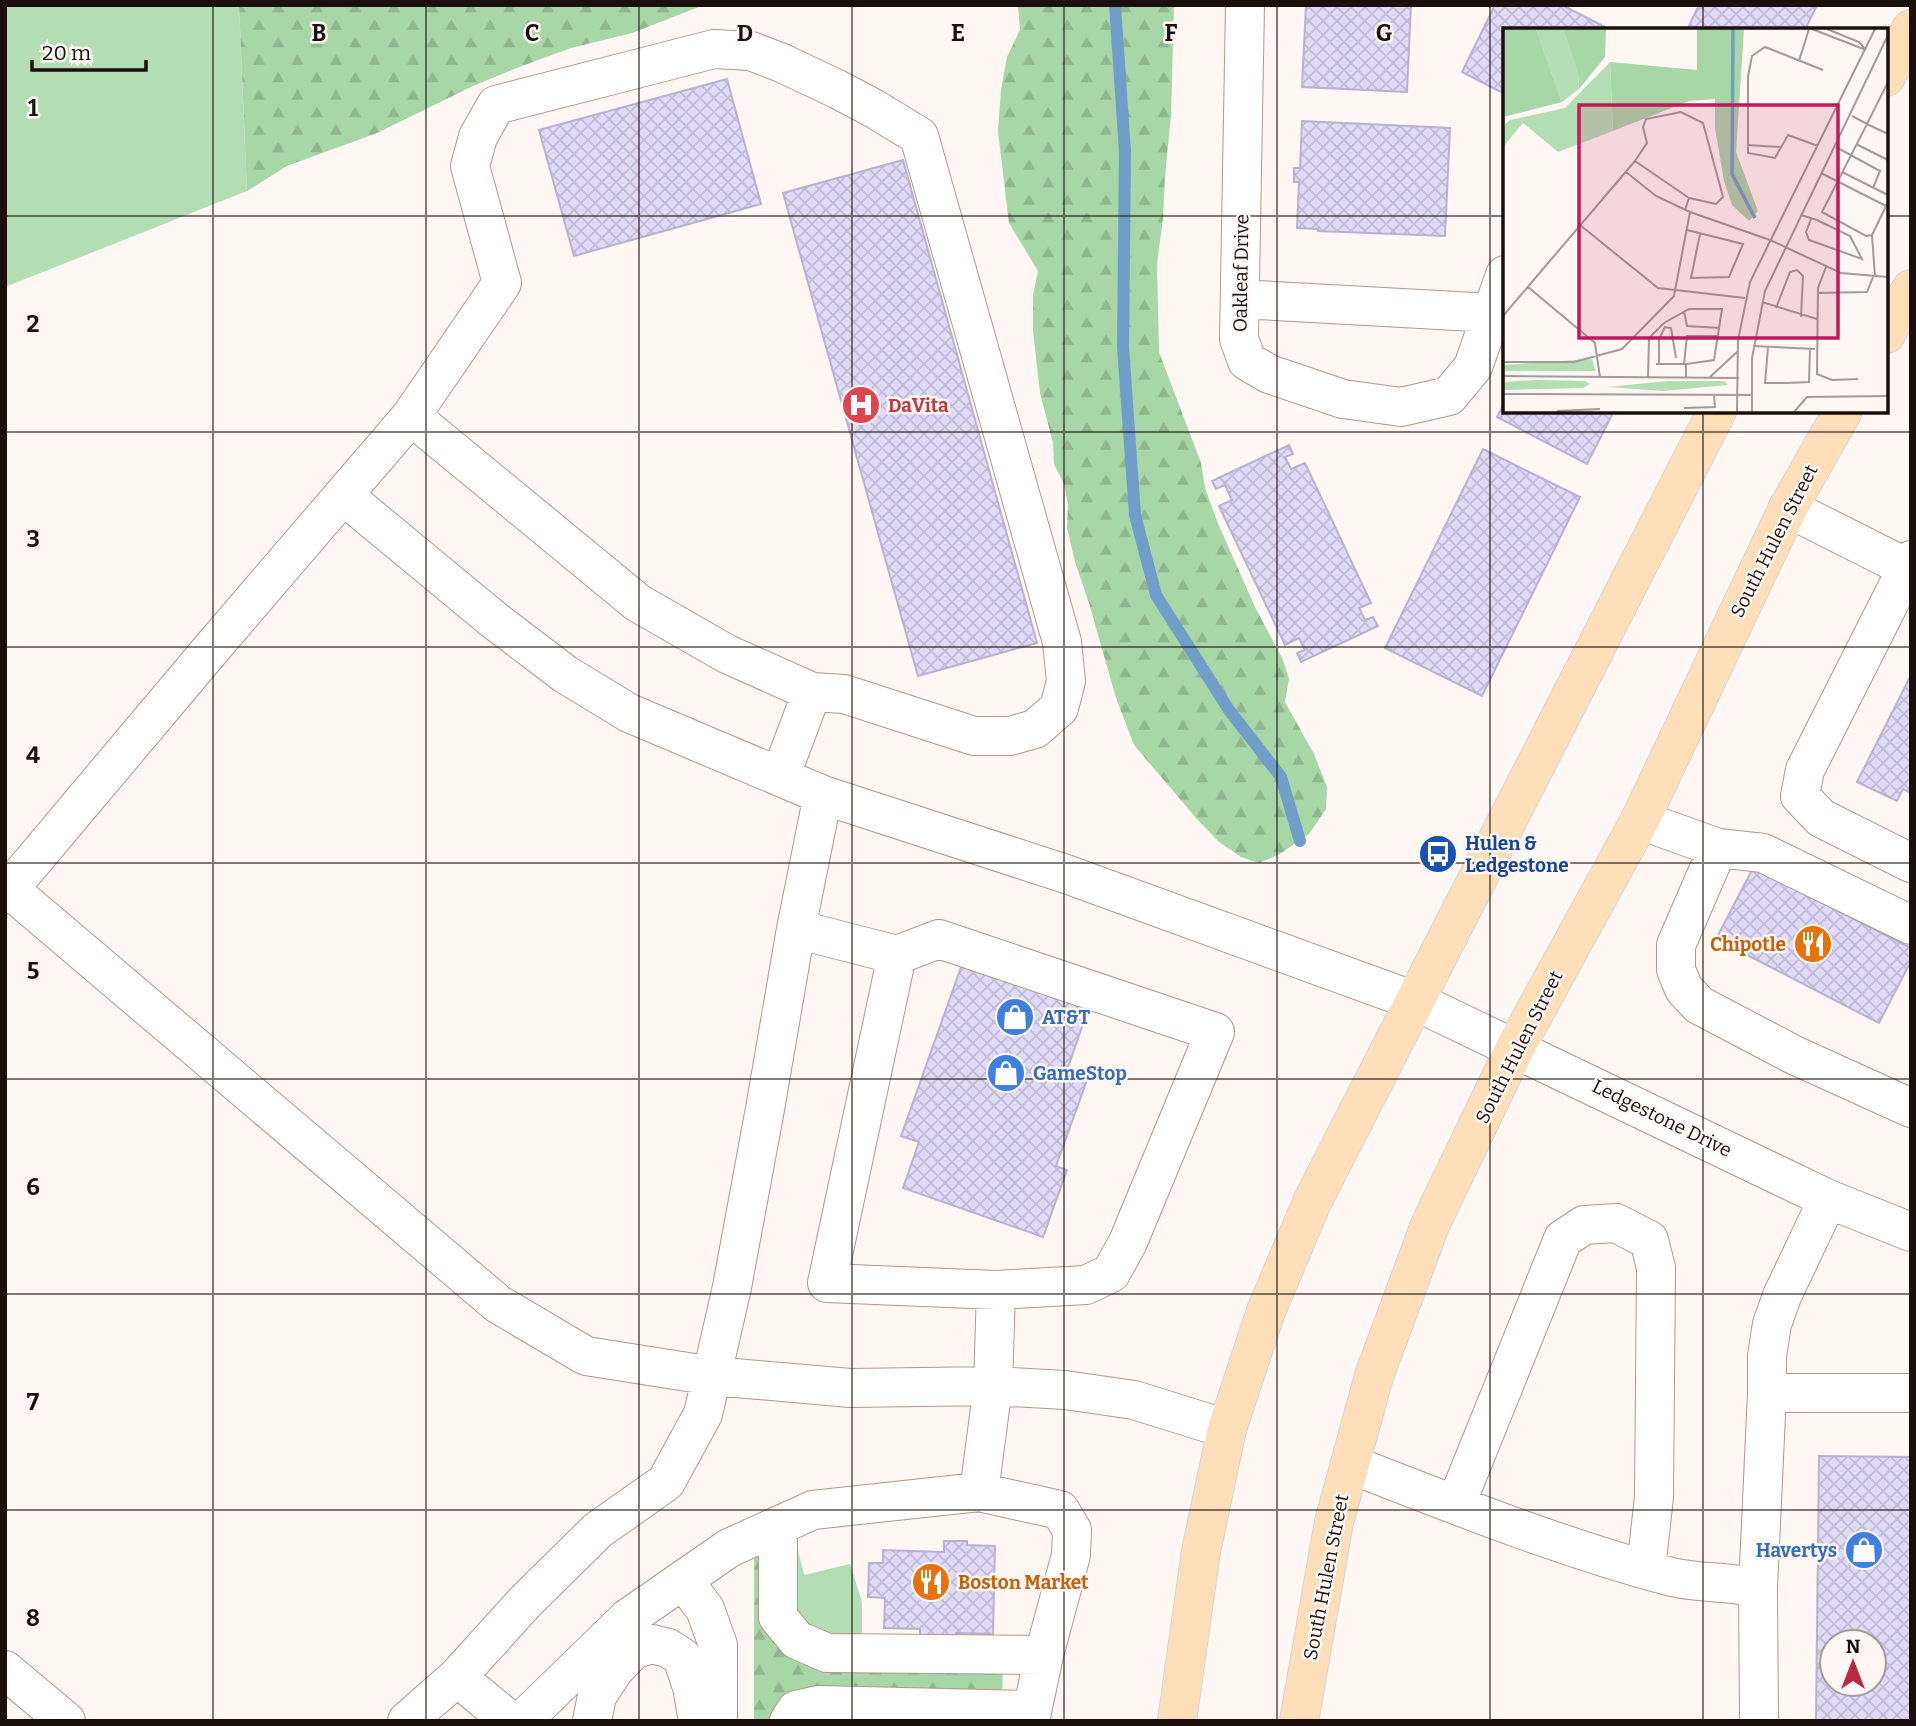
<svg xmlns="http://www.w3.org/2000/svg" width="1916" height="1726" font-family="Bitter,serif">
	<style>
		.green { fill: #b3deb3 }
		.forest { fill: url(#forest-firs) }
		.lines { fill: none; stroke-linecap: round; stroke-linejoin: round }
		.stream { stroke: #709ec9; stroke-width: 12 }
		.building { fill: url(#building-cross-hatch); stroke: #b8b2d0; stroke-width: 2; fill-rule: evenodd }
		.minor-casing { stroke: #b49686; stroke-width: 40 }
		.major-casing { stroke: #d6d4d3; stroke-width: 40 }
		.minor { stroke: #fff; stroke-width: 38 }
		.major { stroke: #fcdfb9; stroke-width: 38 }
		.grid { fill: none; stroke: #1a0f0a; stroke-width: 2; stroke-opacity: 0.55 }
		.labels { text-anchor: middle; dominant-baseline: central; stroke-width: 5; stroke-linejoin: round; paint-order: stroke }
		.street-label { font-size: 19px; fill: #1a0f0a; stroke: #fef7f4 }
		.health-label { font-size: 19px; font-weight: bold; fill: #be3a42; stroke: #fef7f4; text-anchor: start }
		.transit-label { font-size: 19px; font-weight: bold; fill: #164399; stroke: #fef7f4; text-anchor: start }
		.food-label { font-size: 19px; font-weight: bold; fill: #c56008; stroke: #fef7f4; text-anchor: end }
		.shop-label { font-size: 19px; font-weight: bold; fill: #366cbe; stroke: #fef7f4; text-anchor: start }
		.inset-river { fill: none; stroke: #709ec9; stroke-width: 3.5 }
		.inset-road { fill: none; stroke: #a39a96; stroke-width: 2 }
		.view { fill: #c2185b; fill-opacity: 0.15; stroke: #c2185b; stroke-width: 3.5 }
		.inset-edge { fill: none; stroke: #1a0f0a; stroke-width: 3.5 }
		.grid-label { font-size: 23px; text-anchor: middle; font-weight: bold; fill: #1a0f0a; stroke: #fef7f4; stroke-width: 5; stroke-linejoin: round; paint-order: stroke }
	</style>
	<defs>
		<pattern id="forest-firs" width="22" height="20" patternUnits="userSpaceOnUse" patternTransform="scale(1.75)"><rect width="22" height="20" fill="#a7d6a7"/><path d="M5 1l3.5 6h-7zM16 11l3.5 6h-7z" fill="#8fb68e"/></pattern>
		<pattern id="building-cross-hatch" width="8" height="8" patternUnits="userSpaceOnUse" patternTransform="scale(1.75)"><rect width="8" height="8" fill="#e0daf9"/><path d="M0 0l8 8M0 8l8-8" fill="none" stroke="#c0bad4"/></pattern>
	</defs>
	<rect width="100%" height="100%" fill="#fef7f4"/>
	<path class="green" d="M 5,5 L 239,5 L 247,191 L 5,287 Z
		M 793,1548 L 798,1550 L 804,1575 L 850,1564 L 862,1602 L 862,1641 L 826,1641 L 800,1625 L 790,1595 Z"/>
	<path class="forest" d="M 239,5 L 704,5 L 632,33 L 571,48 L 514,69 L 473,86 L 377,133 L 287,166 L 247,191 Z
		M 1018,5 L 1174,5 L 1171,115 L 1165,176 L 1163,219 L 1157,263 L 1159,352 L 1201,463 L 1205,488 L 1217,521 L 1255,607 L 1283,660 L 1289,679 L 1285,702 L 1314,754 L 1327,787 L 1326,809 L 1309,834 L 1280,854 L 1259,863 L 1241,857 L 1219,842 L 1196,818 L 1134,745 L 1116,698 L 1089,603 L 1075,562 L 1067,528 L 1068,504 L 1064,484 L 1054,464 L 1053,443 L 1040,393 L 1033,330 L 1033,295 L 1038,271 L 1009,223 L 998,131 L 1001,90 L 1007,57 L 1020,30 Z
		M 754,1538 L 797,1640 L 1003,1655 L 1002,1709 L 789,1721 L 754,1721 Z"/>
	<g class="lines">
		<path class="stream" d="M 1115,5 L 1125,152 L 1123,347 L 1135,515 L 1156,595 L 1229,710 L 1281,777 L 1300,841"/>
	</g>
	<path class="building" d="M 1306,5 L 1411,5 L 1407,92 L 1302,87 Z
		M 1495,5 L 1562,5 L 1611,30 L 1505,30 L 1505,94 L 1462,72 Z
		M 1699,5 L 1817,5 L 1805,30 L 1687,30 Z
		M 727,79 L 761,204 L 574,256 L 539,130 Z
		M 1302,121 L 1450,128 L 1445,236 L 1318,231 L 1318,229 L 1297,228 L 1299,182 L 1294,182 L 1294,168 L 1300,168 Z
		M 903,160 L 1037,643 L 918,676 L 783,193 Z
		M 1505,402 L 1505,411 L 1614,411 L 1587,464 L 1497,417 Z
		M 1289,445 L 1293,454 L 1285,457 L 1291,469 L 1305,463 L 1371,603 L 1359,608 L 1365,620 L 1373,617 L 1378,626 L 1301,662 L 1297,653 L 1305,650 L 1299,638 L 1285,645 L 1219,506 L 1232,500 L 1225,485 L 1216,489 L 1212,481 Z
		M 1483,449 L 1580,497 L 1482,696 L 1385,648 Z
		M 1911,675 L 1911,793 L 1903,789 L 1897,801 L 1857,782 Z
		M 1753,868 L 1911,948 L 1911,961 L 1879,1023 L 1716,939 Z
		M 965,956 L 1091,1001 L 1066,1073 L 1087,1080 L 1056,1166 L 1067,1170 L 1043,1237 L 903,1188 L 919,1142 L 901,1136 Z
		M 1819,1456 L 1911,1457 L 1911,1721 L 1816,1721 ZM 1832,1642 L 1874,1642 L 1874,1684 L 1832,1684 Z
		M 944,1541 L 967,1541 L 967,1545 L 995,1546 L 993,1634 L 956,1633 L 956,1645 L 920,1643 L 920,1629 L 884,1628 L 885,1598 L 868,1597 L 869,1563 L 883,1563 L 883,1550 L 944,1552 Z"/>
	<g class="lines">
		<defs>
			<path id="minor" d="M 1245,5 L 1239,339 L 1247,361 L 1269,374 L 1343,399 L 1401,407 L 1449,396 L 1473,367 L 1505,275
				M 1240,299 L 1493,313
				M 343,495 L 494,620 L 565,674 L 629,713 L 823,795 L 1066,874 L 1415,1001 L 1828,1199 L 1911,1232
				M 1788,508 L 1911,570
				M 1911,560 L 1805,770 L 1800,796 L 1821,818 L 1911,863
				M 780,777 L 812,692 L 844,694 L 974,736 L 1010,736 L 1035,729 L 1059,708 L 1066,681 L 1062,642 L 919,136 L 873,108 L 837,89 L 782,63 L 751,51 L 714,49 L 496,105 L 478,137 L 470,166 L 502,283 L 411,416 L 638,603 L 727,654 L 812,692
				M 1640,820 L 1718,848 L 1763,853 L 1911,925
				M 1718,848 L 1676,945 L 1676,970 L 1684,989 L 1699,1005 L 1794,1055 L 1911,1108
				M 9,889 L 498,1304 L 586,1356 L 713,1376 L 850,1388 L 993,1386 L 1065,1390 L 1134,1400 L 1227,1429
				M 5,894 L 212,648 L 411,416
				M 796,929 L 897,955 L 939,939 L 1215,1032 L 1128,1242 L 1111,1273 L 1086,1285 L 996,1290 L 827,1283 L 897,955
				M 1767,1393 L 1911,1393
				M 1350,1464 C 1455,1505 1560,1547 1668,1576 C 1697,1584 1729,1581 1758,1588
				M 979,1492 L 993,1386 L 996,1290
				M 1456,1504 L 1563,1239 L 1584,1225 L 1616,1223 L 1649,1240 L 1656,1268 L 1654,1497 L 1646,1569
				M 778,1526 L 778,1617 L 797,1640 L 827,1653 L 1044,1655
				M 683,1580 L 705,1609 L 718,1645 L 718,1721
				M 5,1670 L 66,1721
				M 457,1677 L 510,1721
				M 407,1721 L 457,1677 L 526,1601 L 598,1530 L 666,1482 L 703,1414 L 732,1287 L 765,1109 L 796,929 L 823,795
				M 522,1721 L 628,1618 L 729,1548 L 813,1510 L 979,1492 L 1060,1510 L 1072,1530 L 1071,1555 L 1044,1655 L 1030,1721
				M 592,1721 L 597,1696 L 614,1670 L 633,1650 L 652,1644 L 668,1648 L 682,1657 L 692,1687 L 698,1721
				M 789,1721 L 796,1710 L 818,1705 L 1031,1710
				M 1759,1721 L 1758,1588 L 1767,1393 L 1767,1356 L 1772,1324 L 1782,1296 L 1828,1199"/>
			<path id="major" d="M 1886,77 L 1911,29
				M 1886,334 L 1911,289
				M 1177,1721 L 1201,1551 L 1227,1429 L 1266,1311 L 1313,1200 L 1717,411
				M 1299,1721 L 1334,1522 L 1374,1376 L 1430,1225 L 1515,1048 L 1640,820 L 1788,508 L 1843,411"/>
		</defs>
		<use href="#minor" class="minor-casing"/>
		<use href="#major" class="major-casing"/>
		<use href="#minor" class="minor"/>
		<use href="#major" class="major"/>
	</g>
	<path class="grid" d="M 213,5 L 213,1721M 426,5 L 426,1721M 639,5 L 639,1721M 852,5 L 852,1721M 1064,5 L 1064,1721M 1277,5 L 1277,1721M 1490,5 L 1490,1721M 1703,5 L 1703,30M 5,216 L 1505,216M 1886,216 L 1911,216M 1703,411 L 1703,1721M 5,432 L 1911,432M 5,647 L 1911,647M 5,863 L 1911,863M 5,1079 L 1911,1079M 5,1294 L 1911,1294M 5,1510 L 1911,1510"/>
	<defs>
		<symbol id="hospital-disc" viewBox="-11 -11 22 22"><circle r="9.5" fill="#e0444e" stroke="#fef7f4"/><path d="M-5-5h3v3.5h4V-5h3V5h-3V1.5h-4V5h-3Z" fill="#fff"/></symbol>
		<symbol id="bus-disc" viewBox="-11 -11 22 22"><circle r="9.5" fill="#1a4fb4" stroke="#fef7f4"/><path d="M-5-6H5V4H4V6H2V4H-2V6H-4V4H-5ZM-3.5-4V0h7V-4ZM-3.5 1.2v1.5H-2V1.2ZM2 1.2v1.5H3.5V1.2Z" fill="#fff"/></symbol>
		<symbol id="restaurant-disc" viewBox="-11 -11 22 22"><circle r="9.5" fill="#e8710a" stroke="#fef7f4"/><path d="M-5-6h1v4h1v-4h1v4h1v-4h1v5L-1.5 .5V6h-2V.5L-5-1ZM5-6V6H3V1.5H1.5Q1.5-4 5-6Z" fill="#fff"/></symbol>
		<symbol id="shop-disc" viewBox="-11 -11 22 22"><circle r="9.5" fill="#3f7fe0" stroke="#fef7f4"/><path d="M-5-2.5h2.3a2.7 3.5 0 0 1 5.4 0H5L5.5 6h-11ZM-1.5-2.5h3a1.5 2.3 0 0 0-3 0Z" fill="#fff"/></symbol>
	</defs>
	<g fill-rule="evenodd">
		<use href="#hospital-disc" x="839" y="383" width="44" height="44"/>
		<use href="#bus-disc" x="1416" y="832" width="44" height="44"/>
		<use href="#restaurant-disc" x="1791" y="922" width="44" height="44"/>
		<use href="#shop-disc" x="993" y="995" width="44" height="44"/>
		<use href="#shop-disc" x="984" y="1051" width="44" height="44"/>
		<use href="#shop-disc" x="1842" y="1528" width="44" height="44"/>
		<use href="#restaurant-disc" x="909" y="1560" width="44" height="44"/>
	</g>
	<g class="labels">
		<g class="street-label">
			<text transform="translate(1241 273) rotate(-89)">Oakleaf Drive</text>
			<text transform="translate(1774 541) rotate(-63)">South Hulen Street</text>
			<text transform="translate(1519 1047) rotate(-63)">South Hulen Street</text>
			<text transform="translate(1662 1118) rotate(26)">Ledgestone Drive</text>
			<text transform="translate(1326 1577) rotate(-79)">South Hulen Street</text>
		</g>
		<g class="health-label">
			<text x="888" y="405">DaVita</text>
		</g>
		<g class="transit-label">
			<text x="1465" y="843">Hulen &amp;<tspan x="1465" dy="22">Ledgestone</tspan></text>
		</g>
		<g class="food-label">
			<text x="1786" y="944">Chipotle</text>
			<text x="958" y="1582" text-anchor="start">Boston Market</text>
		</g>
		<g class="shop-label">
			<text x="1042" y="1017">AT&amp;T</text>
			<text x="1033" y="1073">GameStop</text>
			<text x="1837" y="1550" text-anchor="end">Havertys</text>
		</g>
	</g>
	<g transform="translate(1503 28)">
		<rect width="385" height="385" fill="#fef7f4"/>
		<path d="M 33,1 L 60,1 L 75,45 L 76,61 L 59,74 ZM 107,34 L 110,103 L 55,124 L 20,95 L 0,119 L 0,98 L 7,92 L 62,80 ZM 89,331 L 93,343 L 0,343 L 0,337 ZM 33,352 L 82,353 L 87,356 L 80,360 L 0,362 L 0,354 ZM 164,353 L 221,353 L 225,357 L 160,363 L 105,359 Z" fill="#b3deb3"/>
		<path d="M 0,1 L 33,1 L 59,74 L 0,89 ZM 60,1 L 103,1 L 102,29 L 76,61 L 75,45 ZM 194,1 L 241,1 L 233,124 L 255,183 L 246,193 L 229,177 L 221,153 L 212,100 L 212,71 L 186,73 L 110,103 L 107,34 L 194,42 Z" fill="#a7d6a7"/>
		<path class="inset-river" d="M 230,1 L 229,146 L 252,190"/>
		<path class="inset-road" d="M 309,1 L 363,22M 324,1 L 356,14 L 363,22M 296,33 L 306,1M 349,88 L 364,96 L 385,54M 385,106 L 364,96 L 319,184 L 363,208 L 369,207 L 385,174M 353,116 L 385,132M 244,117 L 278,119M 315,118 L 285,107 L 272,130 L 245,125 L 245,48 L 249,28 L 262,19 L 320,42M 333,119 L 377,143 L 370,160M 123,144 L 153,168 L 187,184 L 267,212 L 338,245 L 385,249M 339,144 L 385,167M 318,145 L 383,178M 182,182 L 186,170 L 213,176 L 220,169 L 200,95 L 178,84 L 143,91 L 140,99 L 144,115 L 132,133 L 186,170M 298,187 L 314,192 L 347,208 L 359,231 L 306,212 L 303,204 L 308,191M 77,197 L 155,260 L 242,270M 184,202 L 240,216 L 226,249 L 188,250 L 197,206M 369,207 L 372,249M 323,239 L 315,260 L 314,346 L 329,352 L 355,351M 25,259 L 92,315 L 97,349M 315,265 L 364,264 L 370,249M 259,274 L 314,291M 273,280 L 287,244 L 294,242 L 300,248 L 298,289M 181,283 L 184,298 L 217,300M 0,288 L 132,133M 250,318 L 312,321M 265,320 L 262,355 L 284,355 L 306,354 L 307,321M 0,334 L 71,334 L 119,321 L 171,268 L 187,184M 153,336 L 183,336M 156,336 L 156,311 L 162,299 L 168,300 L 173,330M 181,336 L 184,308 L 215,308M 0,348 L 236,350M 207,349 L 234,324M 145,350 L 146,310 L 161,295 L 186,281 L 219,281 L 211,332 L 183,336 L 183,350M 0,366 L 248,367M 181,380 L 212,379 L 211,367M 54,383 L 97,381M 234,384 L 235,312 L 247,254 L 372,1M 249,384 L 249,330 L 262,263 L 385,7M 291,384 L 304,369 L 385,368"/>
		<path class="view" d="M 76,77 L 335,77 L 335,310 L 76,310 Z"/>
		<rect width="385" height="385" class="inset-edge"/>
	</g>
	<g class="grid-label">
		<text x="319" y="41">B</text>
		<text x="532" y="41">C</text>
		<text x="745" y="41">D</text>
		<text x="958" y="41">E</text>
		<text x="1171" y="41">F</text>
		<text x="1384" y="41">G</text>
		<text x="33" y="116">1</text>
		<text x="33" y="332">2</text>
		<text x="33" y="547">3</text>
		<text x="33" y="763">4</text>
		<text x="33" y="979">5</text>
		<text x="33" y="1195">6</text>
		<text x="33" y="1410">7</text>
		<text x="33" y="1626">8</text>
	</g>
	<rect width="1916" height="1726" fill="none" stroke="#1a0f0a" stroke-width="14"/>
	<g transform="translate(1853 1663)"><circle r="33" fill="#fef7f4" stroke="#a39a96" stroke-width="2"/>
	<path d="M0-5L12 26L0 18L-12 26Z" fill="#ba2944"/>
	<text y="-10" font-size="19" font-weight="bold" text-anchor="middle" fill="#1a0f0a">N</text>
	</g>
	<path d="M32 60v10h114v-10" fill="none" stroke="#1a0f0a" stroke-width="3.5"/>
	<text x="42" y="60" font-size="21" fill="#1a0f0a" stroke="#fef7f4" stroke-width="5" paint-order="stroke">20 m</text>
</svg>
